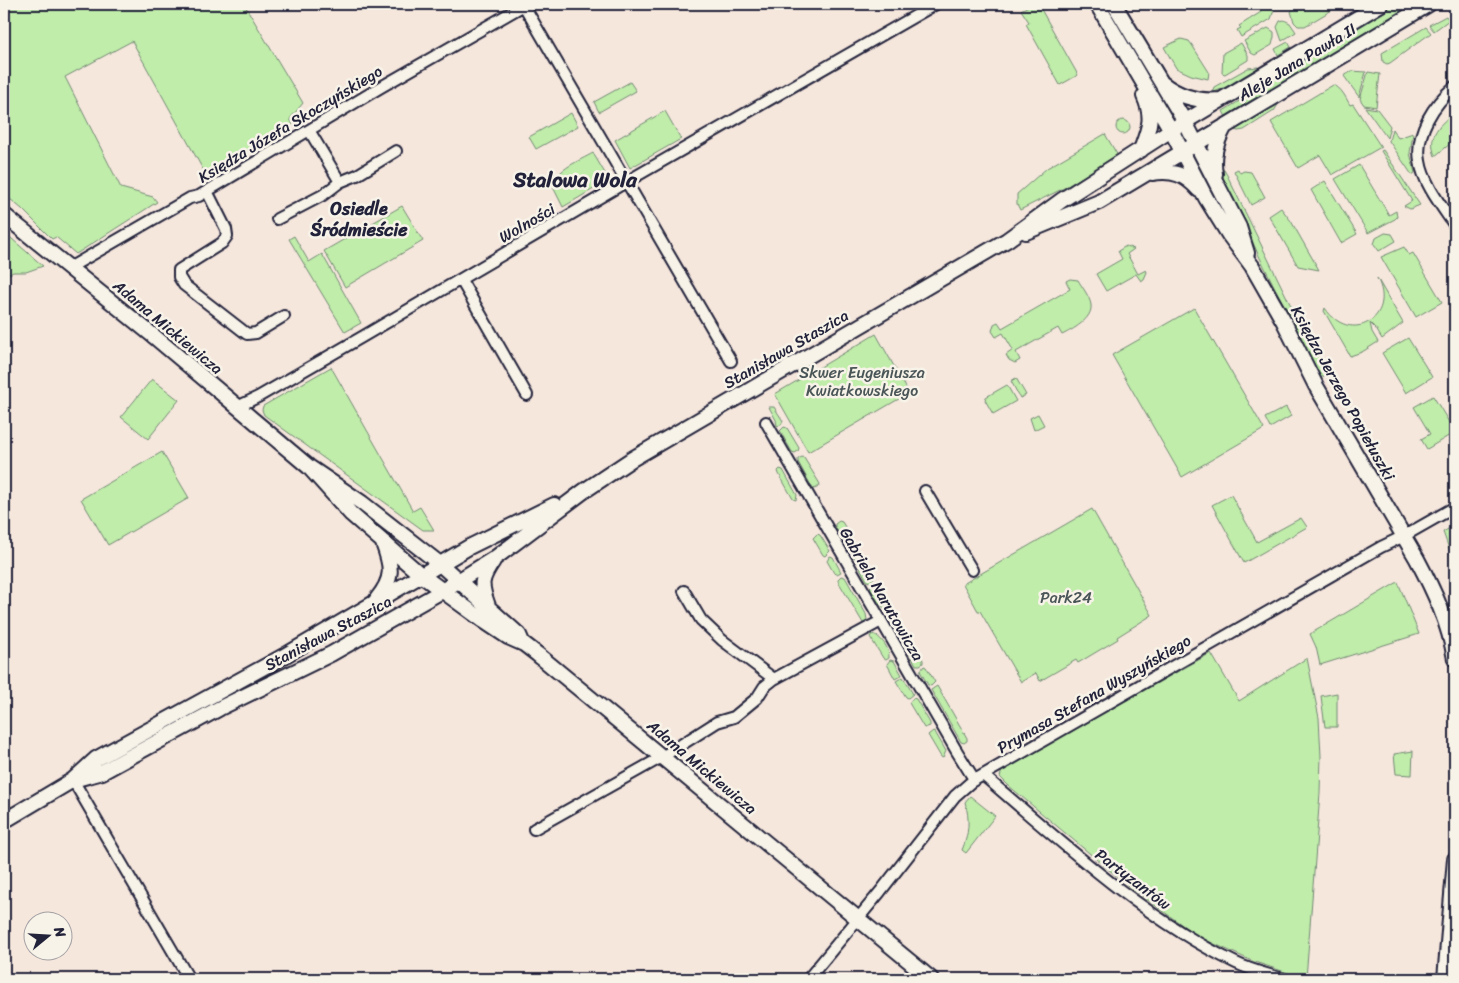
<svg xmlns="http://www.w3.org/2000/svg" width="1459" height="983" font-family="Sriracha,sans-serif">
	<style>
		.green { fill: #c0edaa; stroke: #718872 }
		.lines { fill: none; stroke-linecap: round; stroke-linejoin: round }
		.street-casing { stroke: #22223b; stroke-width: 14 }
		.secondary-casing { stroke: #22223b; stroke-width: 18 }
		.street { stroke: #f7f3e8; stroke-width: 10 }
		.secondary { stroke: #f7f3e8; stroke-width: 14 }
		.labels { text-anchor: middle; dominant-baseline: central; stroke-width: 5; stroke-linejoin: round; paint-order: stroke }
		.street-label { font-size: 16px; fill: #22223b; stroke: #f7f3e8 }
		.park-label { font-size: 16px; fill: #4a5557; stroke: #f7f3e8 }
		.neighbourhood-label { font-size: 18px; font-weight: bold; fill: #22223b; stroke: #f7f3e8 }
		.district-label { font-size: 21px; font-weight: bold; fill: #22223b; stroke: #f7f3e8 }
	</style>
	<rect width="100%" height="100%" fill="#f6e7dd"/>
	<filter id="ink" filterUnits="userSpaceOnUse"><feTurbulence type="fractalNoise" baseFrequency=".02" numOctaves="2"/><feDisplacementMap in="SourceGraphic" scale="10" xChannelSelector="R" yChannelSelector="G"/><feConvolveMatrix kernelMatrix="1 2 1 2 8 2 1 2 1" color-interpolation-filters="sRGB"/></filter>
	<g filter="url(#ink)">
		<path class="green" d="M 4,4 L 244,4 L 303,103 L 290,119 L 293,124 L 206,175 L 132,41 L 65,77 L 121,188 L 153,197 L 157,202 L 76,254 L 56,237 L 52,239 L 22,209 L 4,194 Z
			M 1032,4 L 1038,4 L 1078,75 L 1060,85 L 1026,24 L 1029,22 L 1021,10 Z
			M 1256,4 L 1270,4 L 1274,10 L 1271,19 L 1241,37 L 1237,30 L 1241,28 L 1239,26 L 1261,12 Z
			M 1304,4 L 1332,4 L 1332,10 L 1305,26 L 1298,26 L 1294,22 L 1291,11 Z
			M 1394,4 L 1415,4 L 1226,117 L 1223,111 C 1281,77 1336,38 1394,4 Z
			M 1446,16 L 1449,20 L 1434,31 L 1429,25 Z
			M 1284,20 L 1290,23 L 1296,32 L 1282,41 L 1277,27 L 1280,21 Z
			M 1426,27 L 1431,33 L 1390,63 L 1387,64 L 1383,62 L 1382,53 Z
			M 1268,28 L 1274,32 L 1274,37 L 1272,45 L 1255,55 L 1251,53 L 1244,41 Z
			M 1181,39 L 1189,41 L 1192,45 L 1209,72 L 1208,79 L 1191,75 L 1176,68 L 1164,47 Z
			M 1288,42 L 1291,47 L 1278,55 L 1275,49 Z
			M 1241,43 L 1248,55 L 1248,60 L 1225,74 L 1222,73 L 1223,53 Z
			M 1258,67 L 1258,68 L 1233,84 L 1212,93 L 1214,87 L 1248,68 Z
			M 1352,71 L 1366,72 L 1359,97 L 1344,76 Z
			M 1368,72 L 1380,74 L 1376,107 L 1364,105 L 1360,99 Z
			M 630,82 L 636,91 L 599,112 L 594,102 Z
			M 1333,85 C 1341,87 1346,98 1350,105 L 1353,104 L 1381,147 L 1332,175 L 1320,155 L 1298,168 L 1271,122 Z
			M 1279,102 L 1279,103 L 1274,111 L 1244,130 L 1238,131 L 1234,130 Z
			M 1365,107 L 1377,109 L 1390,126 L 1387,138 Z
			M 665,111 L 681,139 L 630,168 L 615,140 Z
			M 1455,111 L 1455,140 L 1435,156 C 1427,134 1440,125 1455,111 Z
			M 571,113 L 578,126 L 536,149 L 529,137 Z
			M1116 127a7 7 0 1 1 14 0a7 7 0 1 1-14 0Z
			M 1392,129 L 1398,138 L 1413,133 L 1410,153 L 1415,173 L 1412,175 L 1389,141 Z
			M 1105,134 L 1118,156 L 1064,188 L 1020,210 L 1017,204 L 1017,194 L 1047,168 Z
			M 1383,150 L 1420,205 L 1410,209 L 1404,206 L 1412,201 L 1381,151 Z
			M 593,153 L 609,180 L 563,207 L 552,185 C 557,169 579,161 593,153 Z
			M 1359,165 L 1389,215 L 1396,211 L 1397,217 L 1395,219 L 1368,233 L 1335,179 Z
			M 1219,169 L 1224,170 L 1227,175 L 1295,314 L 1328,374 L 1320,378 L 1259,256 Z
			M 1238,169 L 1240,173 L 1244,171 L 1251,172 L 1265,197 L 1251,205 L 1234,171 Z
			M 1325,181 L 1357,234 L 1341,243 L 1311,190 Z
			M 402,206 L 423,241 L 345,287 L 324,251 Z
			M 1281,208 L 1291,221 L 1319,270 L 1298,266 L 1269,216 Z
			M 4,232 L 43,266 L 26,272 L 13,272 L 4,277 Z
			M 1385,233 L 1392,234 L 1396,241 L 1379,251 L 1374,244 L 1376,238 Z
			M 294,236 L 309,262 L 322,254 L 361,323 L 345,332 L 289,239 Z
			M 1126,246 L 1134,249 L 1127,254 L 1138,274 L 1146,270 L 1147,272 L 1144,279 L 1141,281 L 1136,274 L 1106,291 L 1096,274 L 1122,259 L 1118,251 Z
			M 1404,247 L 1409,255 L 1413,253 L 1442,302 L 1416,317 L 1381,257 Z
			M 1377,278 L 1403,323 L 1382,339 L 1376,329 L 1370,323 L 1372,332 L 1378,342 L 1362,352 L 1350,356 L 1324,311 L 1325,308 C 1350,346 1398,318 1377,278 Z
			M 1070,279 L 1078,280 C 1082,287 1090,297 1091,305 C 1093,319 1072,330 1062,335 L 1058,328 L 1016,352 L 1020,360 L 1015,363 L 1009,360 L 1006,355 L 1013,350 L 1003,333 L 996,337 L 992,331 L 994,324 L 998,322 L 1002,328 L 1070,289 L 1066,281 Z
			M 1194,308 L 1264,429 L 1182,477 L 1112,355 Z
			M 876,334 L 909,393 L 808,452 L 775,394 Z
			M 1408,338 L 1432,377 L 1406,393 L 1382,353 Z
			M 331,367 L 413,511 L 420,507 L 434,530 L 423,530 L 264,415 L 262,410 L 263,406 Z
			M 1016,378 L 1026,395 L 1020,398 L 1011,381 Z
			M 152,379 L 179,400 L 148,439 L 121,417 Z
			M 1007,385 L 1016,401 L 993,414 L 985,400 L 986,397 Z
			M 1433,396 L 1455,432 L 1427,449 L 1421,439 L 1430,434 L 1414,407 Z
			M 769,407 L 774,407 L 783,421 L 781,425 L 777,426 L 776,420 Z
			M 1286,407 L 1291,416 L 1270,428 L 1265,418 Z
			M 1038,414 L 1044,425 L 1034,430 L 1030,418 Z
			M 784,427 L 787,428 L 799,448 L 798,451 L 795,453 L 792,452 L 780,431 Z
			M 162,452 L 189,498 L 108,545 L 81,499 Z
			M 802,457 L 804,458 L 820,484 L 817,488 L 813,489 L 798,462 L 798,459 Z
			M 780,469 L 783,470 L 797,495 L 796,500 L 793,499 L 779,474 L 778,471 Z
			M 1231,495 L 1257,542 L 1301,518 L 1307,527 L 1244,563 L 1212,505 Z
			M 1092,509 L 1152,615 L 1117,637 L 1118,639 L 1078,663 L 1076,660 L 1040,681 L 1036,673 L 1021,682 L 980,611 L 978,611 L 963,584 Z
			M 839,521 L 842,522 L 852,538 L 851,541 L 845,543 L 835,527 L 835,524 Z
			M 1455,525 L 1455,566 L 1443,532 Z
			M 817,534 L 820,535 L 830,551 L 825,556 L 823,555 L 813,538 Z
			M 851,544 L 855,545 L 862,557 L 862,560 L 858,563 L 849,549 L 848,546 Z
			M 830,556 L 833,557 L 841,572 L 837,574 L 834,573 L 827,561 Z
			M 864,563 L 866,564 L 874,578 L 870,582 L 867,581 L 860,568 L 860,565 Z
			M 841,576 L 845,577 L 866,614 L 867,620 L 865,624 L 863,623 L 838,581 L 838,579 Z
			M 1398,582 L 1419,634 L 1320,665 L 1316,647 L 1310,634 Z
			M 875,583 L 878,583 L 890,606 L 890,610 C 880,609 875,596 870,588 L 871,585 Z
			M 897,620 L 899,621 L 911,642 L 911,644 L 907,647 L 905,646 L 895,629 Z
			M 872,634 C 881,636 890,649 889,658 L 886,660 L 883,658 L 870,637 Z
			M 912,647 L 915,648 L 923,660 L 923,663 L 920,665 L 916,665 L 909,652 L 909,650 Z
			M 1211,653 L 1239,701 L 1307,658 L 1319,718 L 1321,756 L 1320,793 L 1306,979 L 1252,961 L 1199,937 L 1132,889 L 1009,786 L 1000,777 L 1002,770 Z
			M 890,660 L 894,661 L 902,675 L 895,679 L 887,664 Z
			M 924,666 L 926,667 L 935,682 L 931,686 L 928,685 L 920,671 Z
			M 903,677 L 913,694 L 908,698 L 906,697 L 896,681 Z
			M 937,686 L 967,738 L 967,741 L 964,743 L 961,742 L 931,690 Z
			M 1337,693 L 1337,727 L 1325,727 L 1321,696 Z
			M 913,698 L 916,699 L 930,723 L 930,726 L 924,728 L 909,703 Z
			M 933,731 L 935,732 L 946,751 L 943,758 L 941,757 L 928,735 Z
			M 1413,751 L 1412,775 L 1396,774 L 1394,754 Z
			M 970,796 L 995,816 L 966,853 L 962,850 C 969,834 970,819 965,802 Z"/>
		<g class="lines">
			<defs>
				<path id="street" d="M 523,4 L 731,361
					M 1455,86 C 1434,104 1415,132 1420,161 C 1423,183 1443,208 1455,226
					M 309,130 L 340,182 L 357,175 L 396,151
					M 207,191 L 226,229 L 227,236 L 222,243 L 179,270 L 179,277 L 184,285 L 247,334 L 256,333 L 284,316
					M 277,219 L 323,195 L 340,182
					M 69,268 L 190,198 L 199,196 L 381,87 L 526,4
					M 461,280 L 527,395
					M 237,407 L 258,397 L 362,337 L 626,182 L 936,4
					M 766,422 L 956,750 L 974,779
					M 925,491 L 972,570
					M 684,591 L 701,620 L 722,640 L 774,679
					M 983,775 C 1060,841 1144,919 1236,963 C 1250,970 1267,974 1283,979
					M 73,780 L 189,979
					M 4,809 L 10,818
					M 534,829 L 662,757 L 717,722 L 734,717 L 757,698 L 764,687 L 774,679 L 881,621
					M 808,979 L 880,892 L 955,796 L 971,782 L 1381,547 L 1404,536 L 1455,507"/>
				<path id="secondary" d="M 1097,4 L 1171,130 L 1206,198 L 1229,235 L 1252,266 L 1284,322 L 1316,386 L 1417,559 C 1434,591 1449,623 1455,659
					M 1114,4 L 1185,122 L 1239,227 L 1247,253
					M 1163,84 C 1180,97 1198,102 1220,100
					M 1141,150 C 1149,128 1154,118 1144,96
					M 1152,173 C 1173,170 1185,174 1199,190
					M 1215,174 C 1212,156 1216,142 1225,126
					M 4,215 L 156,338 L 309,467 L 362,503 L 440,564 L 519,635 L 522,642
					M 1026,232 L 1099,202 L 1429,4
					M 309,467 L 351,514 L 421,575 L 484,621 L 508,637 L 524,644 L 537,654 L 931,979
					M 377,599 C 394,578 392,567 383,543
					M 488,606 C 480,584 480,580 493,561
					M 73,780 L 102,772 L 220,708 L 331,654 L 442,591 L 495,558 L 584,491 L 632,459 L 1007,240 L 1062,200 L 1171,130 L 1381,4
					M 4,821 L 73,780 L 96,759 L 284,656 L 469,547 L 554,505
					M 1445,979 L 1455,859"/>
			</defs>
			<use href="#street" class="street-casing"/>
			<use href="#secondary" class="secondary-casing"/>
			<use href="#street" class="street"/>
			<use href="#secondary" class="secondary"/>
		</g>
	</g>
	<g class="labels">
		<g class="street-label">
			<text transform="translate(1297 62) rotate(-31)">Aleje Jana Pawła II</text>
			<text transform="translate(290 124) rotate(-31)">Księdza Józefa Skoczyńskiego</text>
			<text transform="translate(527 223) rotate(-30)">Wolności</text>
			<text transform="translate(168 327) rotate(40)">Adama Mickiewicza</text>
			<text transform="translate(786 349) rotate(-30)">Stanisława Staszica</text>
			<text transform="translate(1343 393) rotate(61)">Księdza Jerzego Popiełuszki</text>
			<text transform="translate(882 594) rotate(60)">Gabriela Narutowicza</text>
			<text transform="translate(328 633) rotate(-28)">Stanisława Staszica</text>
			<text transform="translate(1094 694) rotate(-30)">Prymasa Stefana Wyszyńskiego</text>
			<text transform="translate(702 767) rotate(40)">Adama Mickiewicza</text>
			<text transform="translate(1133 879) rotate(37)">Partyzantów</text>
		</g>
		<g class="park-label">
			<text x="862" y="372">Skwer Eugeniusza<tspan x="862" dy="18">Kwiatkowskiego</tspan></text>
			<text x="1066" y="597">Park24</text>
		</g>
		<g class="neighbourhood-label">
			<text x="359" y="209">Osiedle<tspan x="359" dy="21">Śródmieście</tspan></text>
		</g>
		<g class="district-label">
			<text x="575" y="180">Stalowa Wola</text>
		</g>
	</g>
	<rect width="1459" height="983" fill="none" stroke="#f7f3e8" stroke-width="20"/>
	<rect x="10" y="10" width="1439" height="963" fill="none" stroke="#22223b" stroke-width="2" filter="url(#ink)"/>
	<g transform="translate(48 936) rotate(72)"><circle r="24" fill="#f7f3e8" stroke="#a29fa3"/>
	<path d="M0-4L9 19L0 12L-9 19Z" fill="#22223b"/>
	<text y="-8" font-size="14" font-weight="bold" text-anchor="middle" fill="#22223b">N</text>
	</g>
</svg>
